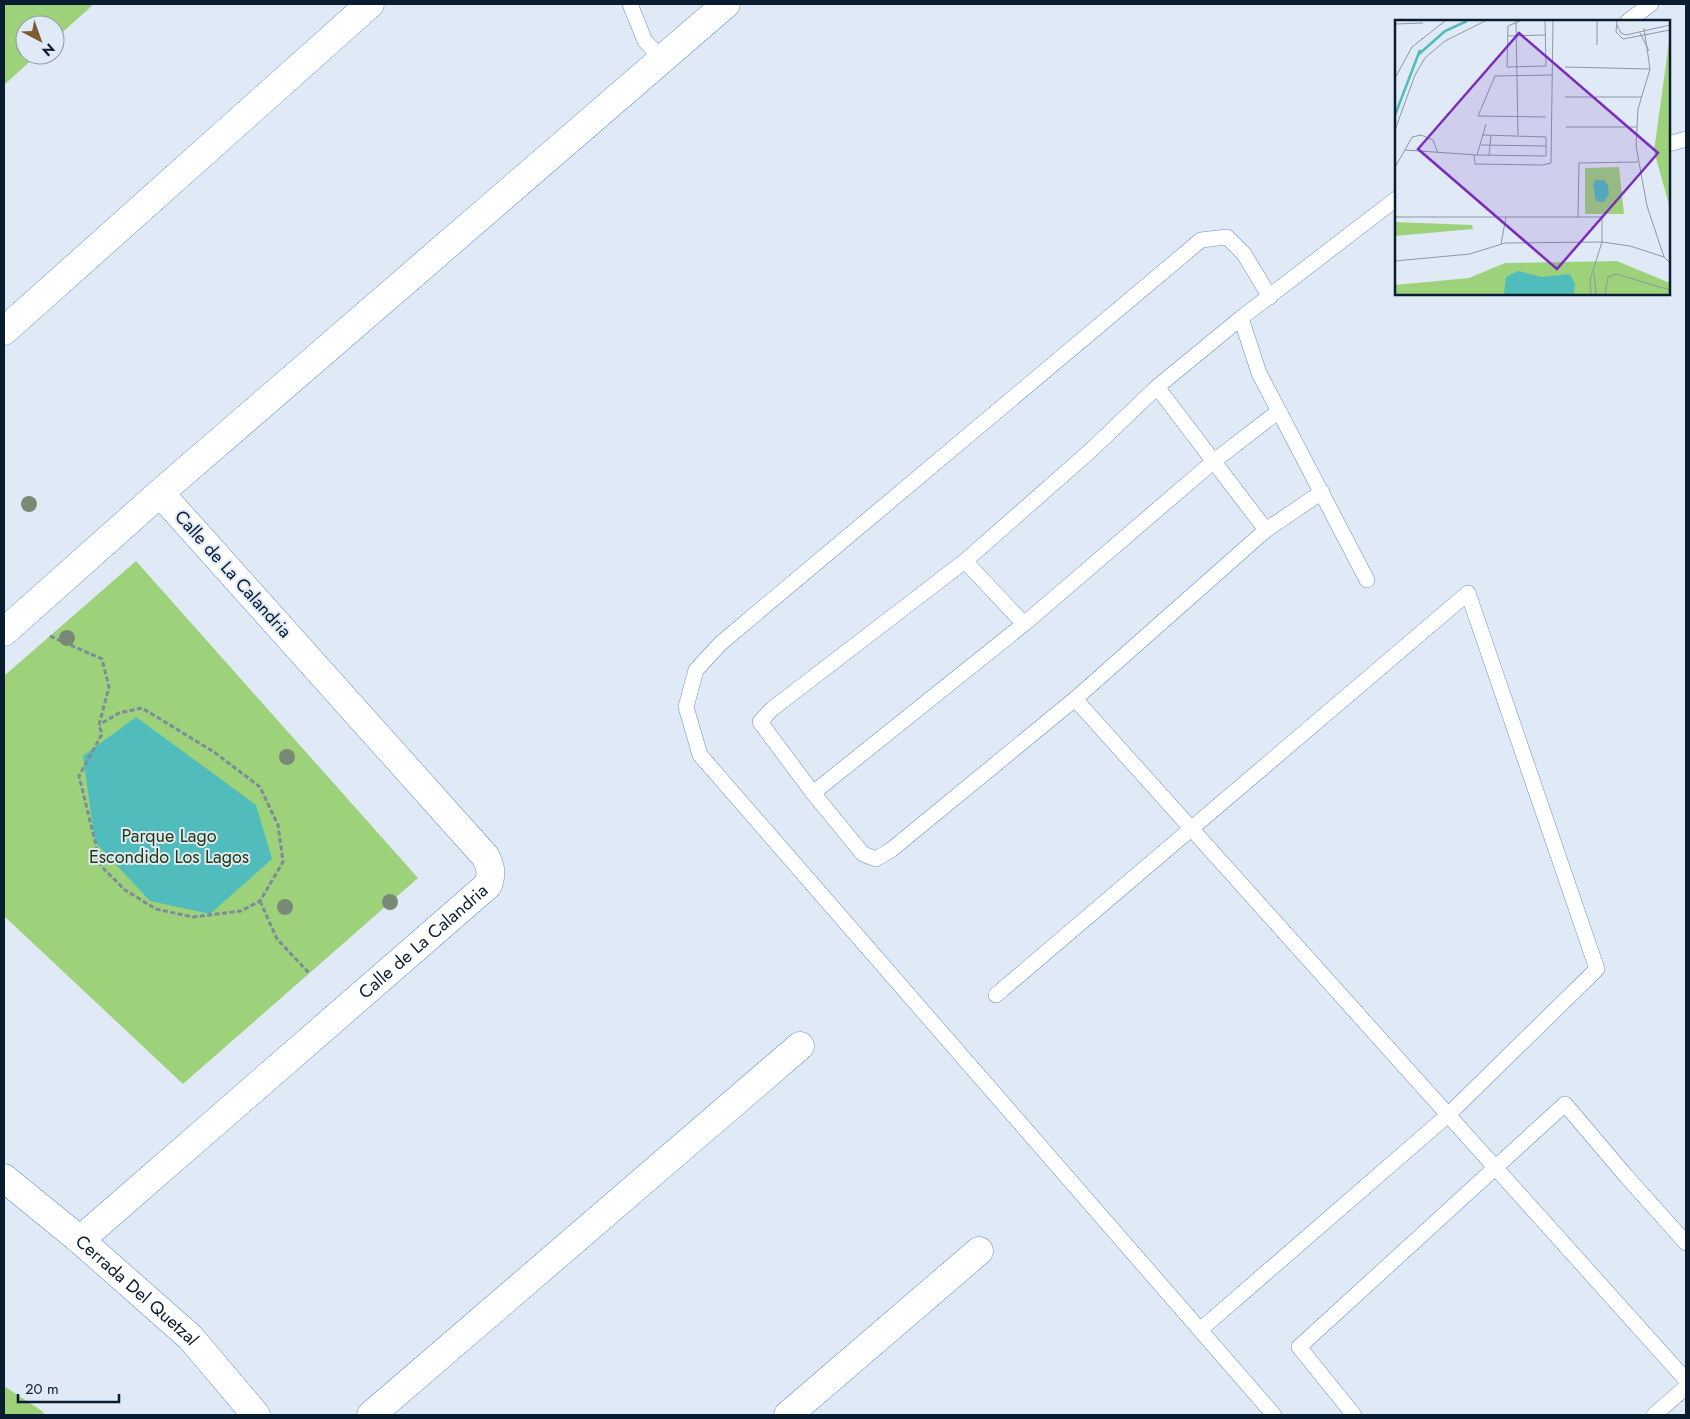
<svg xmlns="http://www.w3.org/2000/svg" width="1690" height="1419" font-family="Jost,sans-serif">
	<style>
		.green { fill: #9dd27b }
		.water { fill: #50bcbb }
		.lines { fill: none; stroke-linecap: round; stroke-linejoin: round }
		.lane-casing { stroke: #6792c8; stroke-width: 16 }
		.street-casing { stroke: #6792c8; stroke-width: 29 }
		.path { stroke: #7d8b9b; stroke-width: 3; stroke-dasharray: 5 2.5; stroke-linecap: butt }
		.lane { stroke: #fff; stroke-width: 15 }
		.street { stroke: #fff; stroke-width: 28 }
		.tree { fill: #788a76 }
		.labels { text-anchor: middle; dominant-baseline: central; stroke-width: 4; stroke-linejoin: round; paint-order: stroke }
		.street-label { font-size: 18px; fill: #0a1c30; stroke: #e0eaf6 }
		.park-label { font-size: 18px; fill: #223c0e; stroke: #e0eaf6 }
		.inset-river { fill: none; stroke: #50bcbb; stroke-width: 2.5 }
		.inset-road { fill: none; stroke: #8a98a7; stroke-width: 1 }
		.view { fill: #7b2cbf; fill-opacity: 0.15; stroke: #7b2cbf; stroke-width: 2.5 }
		.inset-edge { fill: none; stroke: #0a1c30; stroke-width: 2.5 }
	</style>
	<rect width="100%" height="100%" fill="#e0eaf6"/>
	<path class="green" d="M 4,4 L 94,4 L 55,39 L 55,25 L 25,25 L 25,55 L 37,55 L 4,85 Z
		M 136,561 L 418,878 L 183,1084 L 4,916 L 4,676 Z
		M 4,1386 L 42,1411 L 45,1415 L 4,1415 Z"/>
	<path class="water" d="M 136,717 L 256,805 L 272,859 L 210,914 L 150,901 L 95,842 L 83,756 Z"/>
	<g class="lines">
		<defs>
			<path id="lane" d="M 630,4 L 645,41 L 662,59
				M 1628,21 L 1651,4
				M 1669,144 L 1686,139
				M 1270,297 L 1244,254 L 1227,237 L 1201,240 L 721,643 L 696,670 L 686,707 L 700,755 L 1274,1415
				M 1241,318 L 1157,387 L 1089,452 L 965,561 L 772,709 L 760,722 L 813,793 L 863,854 L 876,859 L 891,850 L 1075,699 L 1266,530 L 1322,492
				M 1157,387 L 1266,530
				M 965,561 L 1024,624
				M 1367,580 L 1259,373 L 1241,318 L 1396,199
				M 1075,699 L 1686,1380
				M 813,793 L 1024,624 L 1214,461 L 1279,411
				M 996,995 L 1468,593 L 1597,969 L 1448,1115 L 1200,1330
				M 1354,1415 L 1299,1347 L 1565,1104 L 1626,1176 L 1686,1243
				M 1654,1415 L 1686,1387"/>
			<g id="street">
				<path d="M 4,331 L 370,4"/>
				<path d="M 4,632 L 160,493 L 726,4"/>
				<path id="s1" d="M 4,1178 L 80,1240 L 190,1337 L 256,1415"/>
				<path id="s2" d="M 80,1240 L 488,885 C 492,873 491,867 485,856 L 160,493"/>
				<path d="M 371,1415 L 800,1046"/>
				<path d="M 788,1415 L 979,1251"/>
			</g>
		</defs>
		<use href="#lane" class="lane-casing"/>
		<use href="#street" class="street-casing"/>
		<path class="path" d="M 50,636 L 102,659 L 109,687 L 99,725 L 102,734 L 79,776 L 101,866 L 125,890 L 156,909 L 193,917 L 241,911 L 260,901 L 283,862 L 278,825 L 260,787 L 214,752 L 142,708 L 119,713 L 99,725
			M 260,901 L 277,939 L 309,973"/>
		<use href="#lane" class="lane"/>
		<use href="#street" class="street"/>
	</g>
	<g class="tree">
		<circle cx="29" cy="504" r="8"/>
		<circle cx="67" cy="638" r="8"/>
		<circle cx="287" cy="757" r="8"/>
		<circle cx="390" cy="902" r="8"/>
		<circle cx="285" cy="907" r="8"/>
	</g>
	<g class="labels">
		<g class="street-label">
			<text transform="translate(233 574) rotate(48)">Calle de La Calandria</text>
			<text stroke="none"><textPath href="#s2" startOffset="455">Calle de La Calandria</textPath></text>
			<text stroke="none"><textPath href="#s1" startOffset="174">Cerrada Del Quetzal</textPath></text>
		</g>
		<g class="park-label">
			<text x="169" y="836">Parque Lago<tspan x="169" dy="21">Escondido Los Lagos</tspan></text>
		</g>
	</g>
	<g transform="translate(1395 20)">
		<rect width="275" height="275" fill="#e0eaf6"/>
		<path d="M 274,22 L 275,22 L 275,188 L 259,131 ZM 224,147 L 229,194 L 190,194 L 190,148 ZM 0,202 L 77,205 L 78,209 L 0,216 ZM 222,241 L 275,263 L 275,274 L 0,274 L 0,265 L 74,258 L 110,243 Z" fill="#9dd27b"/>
		<path d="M 200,160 L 209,160 L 213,165 L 214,174 L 209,182 L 201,181 L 198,165 ZM 123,251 L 147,257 L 175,254 L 180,264 L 179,274 L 109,274 L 111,257 Z" fill="#50bcbb"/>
		<path class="inset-river" d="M 24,34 L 50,11 L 72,1M 0,95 L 25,30"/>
		<path class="inset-road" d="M 121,1 L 123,115M 125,1 L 113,6 L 112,47 L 151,46 L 150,1M 202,1 L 202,25M 222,1 L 221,12 L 228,19 L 275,10M 0,4 L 28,3M 222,5 L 226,13 L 231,15 L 275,5M 249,8 L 255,49 L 243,89 L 241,126 L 252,186 L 269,237M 245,13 L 254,31M 112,16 L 151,15M 170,47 L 255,49M 0,58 L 17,27 L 50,1M 170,77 L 247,77M 151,97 L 83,96 L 100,56 L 158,55M 275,106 L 275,142M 171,107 L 242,107M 0,110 L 20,55 L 30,38 L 50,21 L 90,1M 86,125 L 151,126M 10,130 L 17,117 L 26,115 L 38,120 L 43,133M 79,135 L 80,144 L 148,145 L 156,143 L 158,1M 82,135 L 151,136 L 151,117 L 88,115M 94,135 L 96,116M 0,147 L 10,130 L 82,135 L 91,104M 0,197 L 207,197 L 207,222 L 195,260 L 196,274M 183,198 L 184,143 L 243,142M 106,224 L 111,197M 0,241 L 75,234 L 110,223 L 207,222 L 235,226 L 269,237 L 275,243M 199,253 L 201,274M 210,274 L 213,257 L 221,254 L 275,270"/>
		<path class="view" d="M 124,13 L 263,133 L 162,249 L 23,129 Z"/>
		<rect width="275" height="275" class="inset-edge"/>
	</g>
	<rect width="1690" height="1419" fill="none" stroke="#0a1c30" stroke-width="10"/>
	<g transform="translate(40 40) rotate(139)"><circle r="24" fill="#e0eaf6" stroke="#8a98a7"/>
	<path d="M0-4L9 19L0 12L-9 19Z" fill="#7c5d32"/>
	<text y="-8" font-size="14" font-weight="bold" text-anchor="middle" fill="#0a1c30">N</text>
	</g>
	<path d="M18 1394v8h101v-8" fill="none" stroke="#0a1c30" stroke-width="2.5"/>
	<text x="25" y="1394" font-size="15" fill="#0a1c30" stroke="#e0eaf6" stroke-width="4" paint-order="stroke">20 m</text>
</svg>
